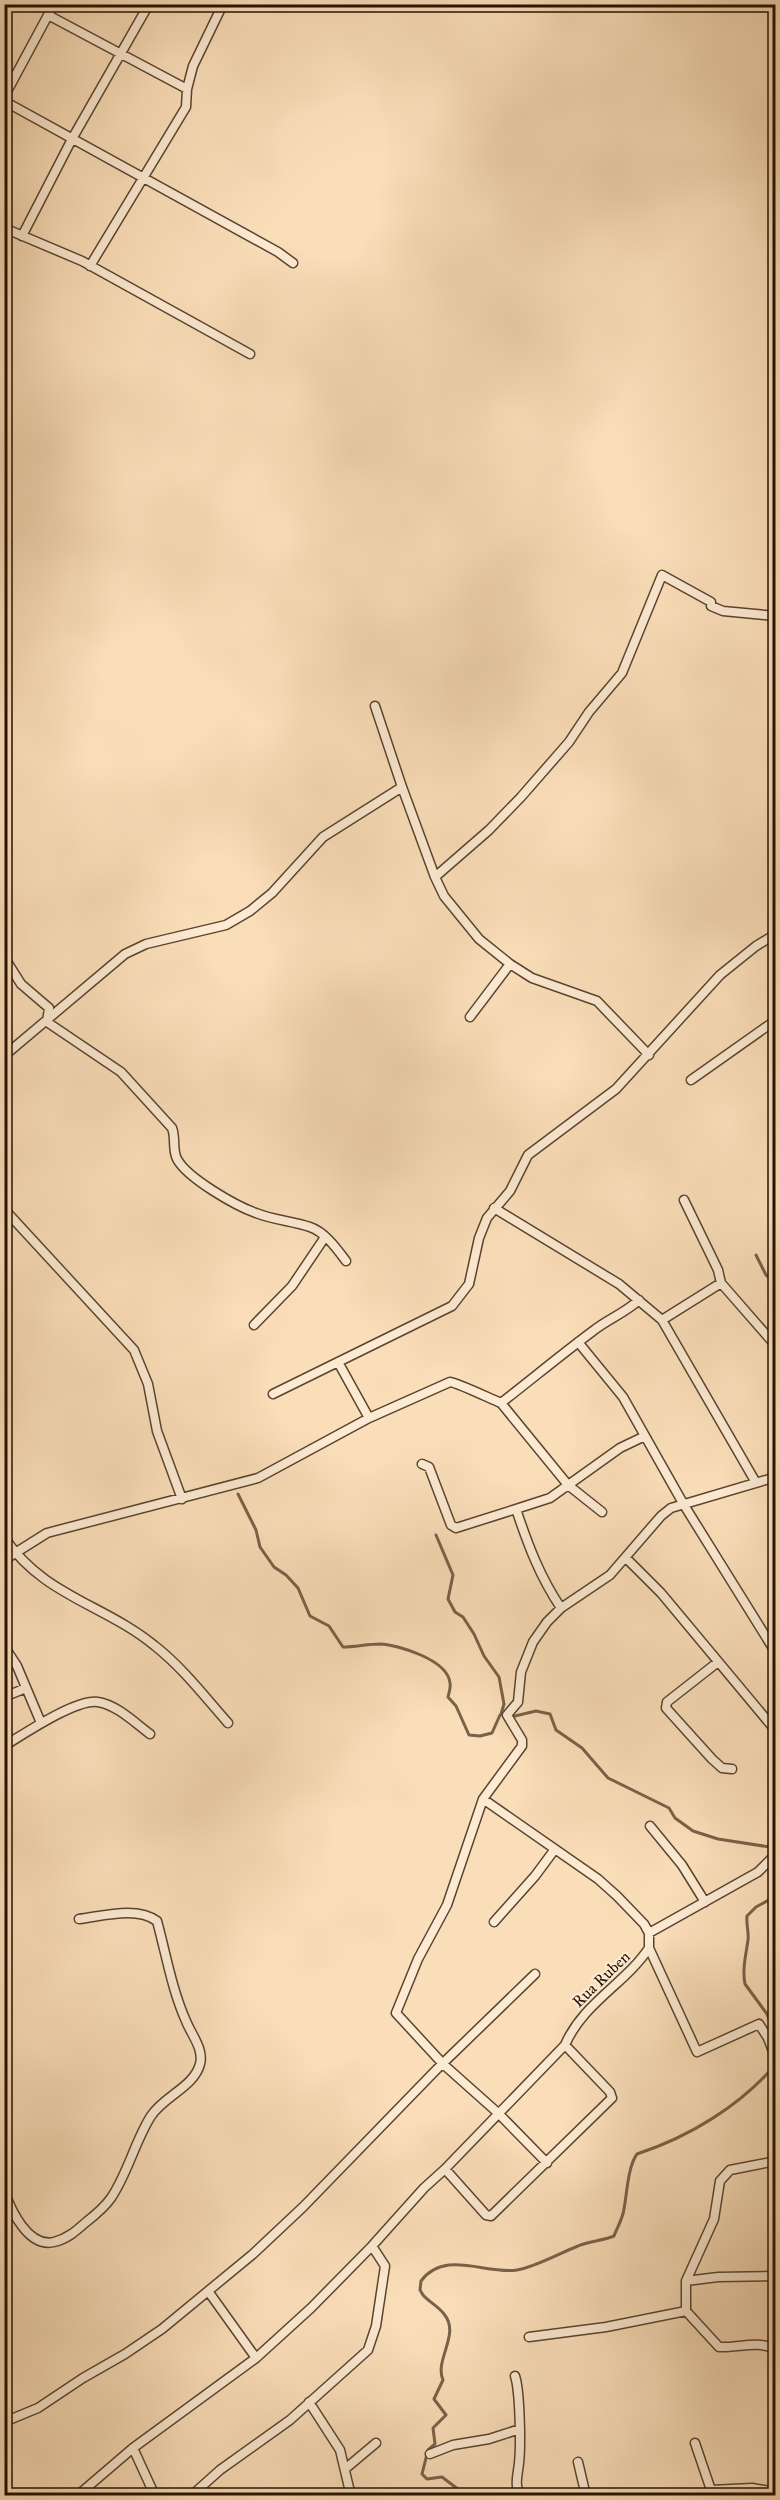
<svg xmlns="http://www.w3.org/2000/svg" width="780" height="2500" font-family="'IM FELL Great Primer',serif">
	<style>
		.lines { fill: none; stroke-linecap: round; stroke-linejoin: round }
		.stream { stroke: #796249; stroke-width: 3 }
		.minor-casing { stroke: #5a442e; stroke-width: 11 }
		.minor { stroke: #fcead2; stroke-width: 8 }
		.labels { text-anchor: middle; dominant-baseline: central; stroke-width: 4.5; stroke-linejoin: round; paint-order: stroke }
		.street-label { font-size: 16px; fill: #241100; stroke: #fcead2 }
	</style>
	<rect width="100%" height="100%" fill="#fadeb9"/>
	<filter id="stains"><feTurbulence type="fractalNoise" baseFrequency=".00333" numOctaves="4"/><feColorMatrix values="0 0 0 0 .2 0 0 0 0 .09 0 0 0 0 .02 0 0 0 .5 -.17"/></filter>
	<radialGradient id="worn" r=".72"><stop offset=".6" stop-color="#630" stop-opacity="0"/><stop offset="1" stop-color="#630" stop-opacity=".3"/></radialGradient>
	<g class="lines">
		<path class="stream" d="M 756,1255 L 766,1275 L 776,1283
			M 238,1494 L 256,1530 L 260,1547 L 274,1567 L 286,1575 L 298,1588 L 310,1616 L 329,1626 L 343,1647 C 355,1647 368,1644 380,1644 C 399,1645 448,1660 450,1683 C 451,1687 449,1693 448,1697 L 456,1706 L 469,1735 L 480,1736 L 492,1733 L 500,1715
			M 436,1535 L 453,1575 L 448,1599 L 455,1612 L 463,1617 L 474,1634 L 484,1656 L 499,1677 L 504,1704 L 501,1714 L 515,1716 L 536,1711 L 550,1714 L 556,1730 L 582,1748 L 608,1778 L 669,1808 L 675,1818 L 693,1831 L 718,1839 L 776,1848
			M 776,1896 L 756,1907 L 747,1916 C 746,1924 749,1932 748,1940 C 746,1955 742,1969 745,1984 L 767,2014 L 776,2037
			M 467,2496 L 442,2477 L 427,2479 L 422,2474 L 428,2450 L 435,2444 L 433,2428 L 446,2415 L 434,2399 L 443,2380 C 434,2360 461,2334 444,2314 C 438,2306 429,2302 423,2295 L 420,2290 L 421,2281 C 445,2249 486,2275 517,2270 C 536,2267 560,2253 578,2246 C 589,2241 602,2241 614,2236 C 617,2228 623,2218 624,2209 C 627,2193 628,2166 637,2154 C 689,2137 740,2106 776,2064"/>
		<defs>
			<path id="minor" d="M 48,15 L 187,89
				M 4,97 L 54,4
				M 4,101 L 278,252 L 293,263
				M 4,228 L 82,261 L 250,354
				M 22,236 L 72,139 L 149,4
				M 90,266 L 186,107 L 187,89 L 193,66 L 223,4
				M 4,541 L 7,542
				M 375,706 L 402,787 L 435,877 L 444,896 L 479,939 L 510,964 L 532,978 L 597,1001 L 649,1055
				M 435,877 L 489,830 L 521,797 L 569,742 L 589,712 L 622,673 L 662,575 L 711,602 L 711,606 L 723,611 L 776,616
				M 4,957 L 21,984 L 49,1008 L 47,1022 L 121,1072 L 172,1128 C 176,1138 172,1149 177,1159 C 187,1178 236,1206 256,1213 C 273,1220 293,1221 310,1227 C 325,1232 337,1249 346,1261
				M 470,1017 L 510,964
				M 4,1056 L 125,954 L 146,944 L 226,925 L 250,911 L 272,893 L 323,837 L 402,787
				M 691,1080 L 776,1020
				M 684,1200 L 718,1270 L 721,1283 L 776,1346
				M 494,1208 L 619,1284 L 662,1320 L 755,1481
				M 4,1209 L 134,1350 L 148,1384 L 157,1431 L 182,1499
				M 662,1320 L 721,1283
				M 254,1325 L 292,1286 L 325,1237
				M 578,1342 L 623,1397 L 684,1505 L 776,1653
				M 338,1362 L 369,1418
				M 273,1394 L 452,1306 L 469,1284 L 479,1238 L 487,1218 L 510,1191 L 528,1155 L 616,1089 L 720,975 L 756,946 L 776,934
				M 501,1403 L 568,1485 L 602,1512
				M 422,1464 L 429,1467 L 451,1525 L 456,1528 L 516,1509
				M 4,1537 C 43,1596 104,1604 155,1646 C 183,1668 205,1697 228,1723
				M 626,1558 L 661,1593 L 776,1731
				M 4,1560 L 47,1533 L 258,1478 L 369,1418 L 450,1382 C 458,1383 491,1399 501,1403 C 532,1379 562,1354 593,1331 C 608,1319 625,1313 639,1300
				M 561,1608 C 540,1577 528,1545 516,1509 L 550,1498 L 620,1448 L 645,1436
				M 4,1646 L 17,1666 L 41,1723
				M 718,1662 L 667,1702 L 666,1708 L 712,1759 L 722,1768 L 732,1769
				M 4,1697 L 26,1688
				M 4,1746 C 24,1734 77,1698 98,1702 C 117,1705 135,1723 150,1734
				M 483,1799 L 598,1879 L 617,1896 L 644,1924 L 649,1933 L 649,1948 L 697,2052 L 759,2024 L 768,2038 L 776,2059
				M 650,1826 L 682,1865 L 705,1902
				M 494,1922 L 535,1876 L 555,1849
				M 649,1933 L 758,1872 L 776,1854
				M 776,2161 L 730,2170 L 720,2181 L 714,2219 L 686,2281 L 686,2311 L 719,2347 C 739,2348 756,2340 776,2349
				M 547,2163 L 498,2113 L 443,2064 L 396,2013 L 418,1959 L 447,1905 L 483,1799 L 522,1746 L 522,1740 L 507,1715 L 518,1702 L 521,1672 L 533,1642 L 547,1622 L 561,1608 L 610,1575 L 661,1516 L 671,1508 L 776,1477
				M 445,2169 L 486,2215 L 491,2216 L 612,2098 L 610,2092 L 565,2045
				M 4,2191 C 11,2210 28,2248 54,2242 C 67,2239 76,2231 85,2223 C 94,2216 104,2208 111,2198 C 128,2173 135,2141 151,2116 C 164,2096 194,2087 200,2064 C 204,2049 191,2034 186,2021 C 172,1990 166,1954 157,1921 C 137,1906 103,1916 79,1919
				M 686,2281 L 718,2277 L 776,2276
				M 208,2291 L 256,2358
				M 529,2337 L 606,2327 L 686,2311
				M 515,2376 C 520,2391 521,2446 519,2463 C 518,2474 514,2485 520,2496
				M 309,2402 L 340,2450 L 351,2496
				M 4,2422 L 38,2408 L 83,2378 L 125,2354 L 162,2329 L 253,2254 L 303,2207 L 438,2068 L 535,1974
				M 695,2443 L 713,2496
				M 133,2448 L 155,2496
				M 430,2454 L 453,2445 L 489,2439 L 520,2429
				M 578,2462 L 586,2496
				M 345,2469 L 376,2443
				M 711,2490 L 752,2488 L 776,2492
				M 77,2496 L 133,2448 L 256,2358 L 311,2308 L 372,2246 L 424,2188 L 445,2169 L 565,2045 C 583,2003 625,1984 649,1948
				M 191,2496 L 220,2470 L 290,2420 L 368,2350 L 376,2326 L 385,2266 L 372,2246"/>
		</defs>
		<use href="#minor" class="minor-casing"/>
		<use href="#minor" class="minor"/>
	</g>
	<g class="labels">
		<g class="street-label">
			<text transform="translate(601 1979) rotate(-44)">Rua Ruben</text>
		</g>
	</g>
	<rect width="780" height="2500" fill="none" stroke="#fadeb9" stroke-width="24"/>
	<rect x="6" y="6" width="768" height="2488" fill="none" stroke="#241100" stroke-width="3"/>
	<rect x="12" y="12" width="756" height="2476" fill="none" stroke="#241100" stroke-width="1.5"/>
	<rect width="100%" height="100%" filter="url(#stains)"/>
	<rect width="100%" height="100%" fill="url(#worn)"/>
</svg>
